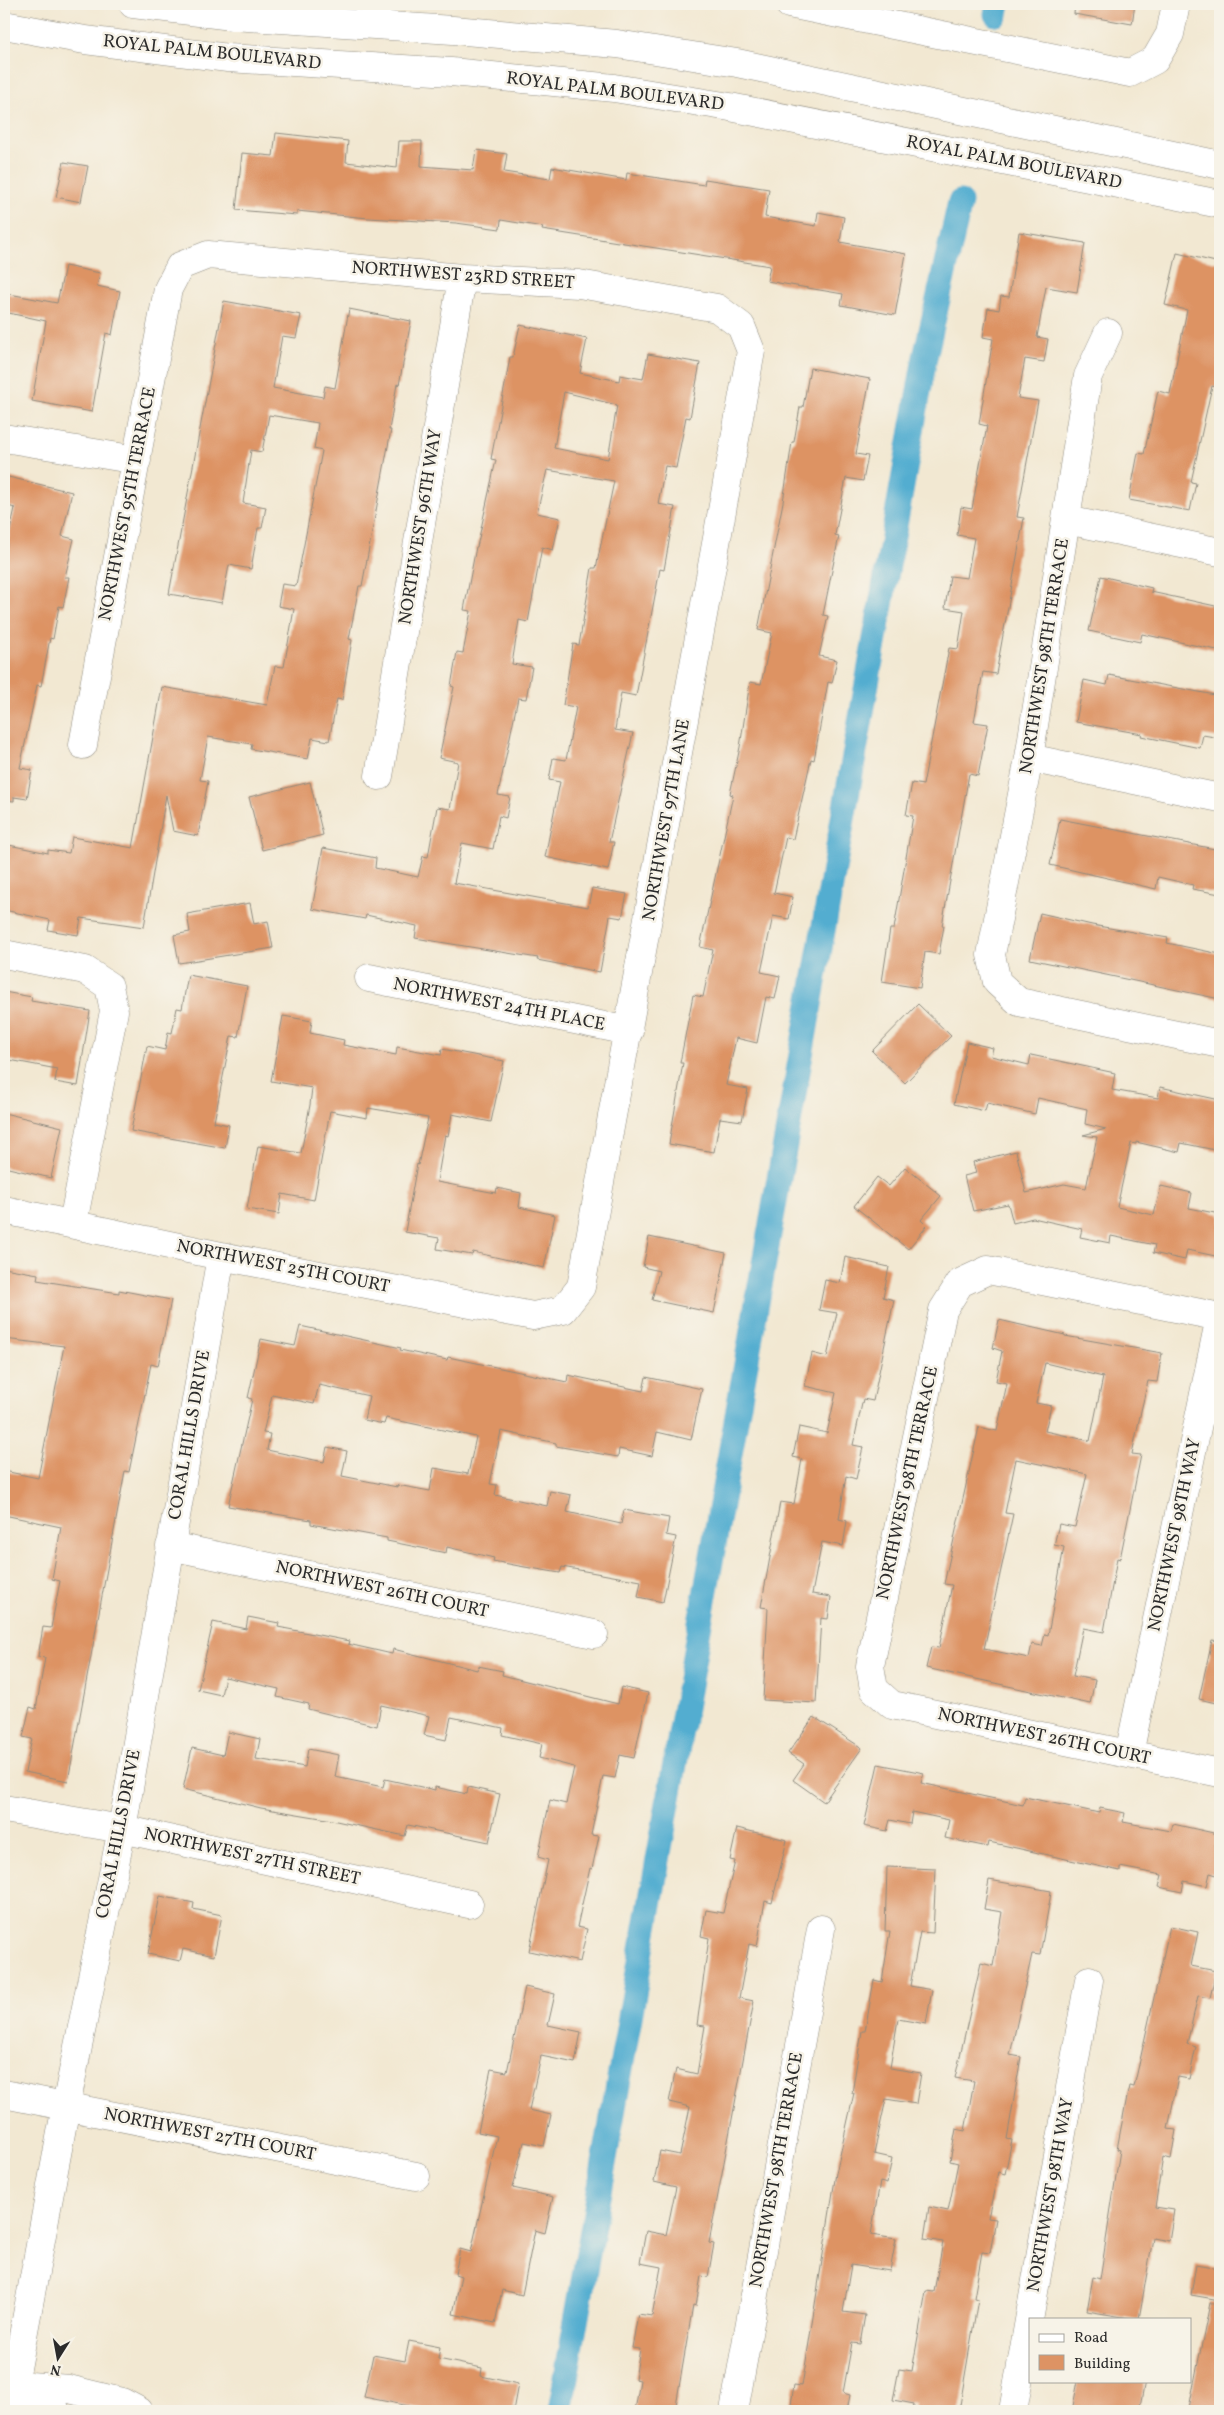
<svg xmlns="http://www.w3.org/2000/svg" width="1224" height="2415" font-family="Vollkorn,serif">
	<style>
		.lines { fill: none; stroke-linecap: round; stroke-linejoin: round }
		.canal { stroke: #52add0; stroke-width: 25 }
		.building { fill: #dd9364; fill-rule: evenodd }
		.minor-casing { stroke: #8e8a7e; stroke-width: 29 }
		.major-casing { stroke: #8e8a7e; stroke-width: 29 }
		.minor { stroke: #fff; stroke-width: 28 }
		.major { stroke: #fff; stroke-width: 28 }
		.labels { text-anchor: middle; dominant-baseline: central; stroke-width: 5; stroke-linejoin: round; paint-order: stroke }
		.street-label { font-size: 18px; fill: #2b2b2b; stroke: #f7f3e8 }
	</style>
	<rect width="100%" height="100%" fill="#f7f3e8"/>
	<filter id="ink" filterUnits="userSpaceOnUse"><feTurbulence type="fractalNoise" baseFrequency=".02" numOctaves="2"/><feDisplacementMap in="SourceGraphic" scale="10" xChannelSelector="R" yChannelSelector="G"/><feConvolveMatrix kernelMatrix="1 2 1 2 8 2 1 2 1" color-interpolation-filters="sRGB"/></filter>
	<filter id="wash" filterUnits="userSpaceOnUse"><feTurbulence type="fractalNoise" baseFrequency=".0096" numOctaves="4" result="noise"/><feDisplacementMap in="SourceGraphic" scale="20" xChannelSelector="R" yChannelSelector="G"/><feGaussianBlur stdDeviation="1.12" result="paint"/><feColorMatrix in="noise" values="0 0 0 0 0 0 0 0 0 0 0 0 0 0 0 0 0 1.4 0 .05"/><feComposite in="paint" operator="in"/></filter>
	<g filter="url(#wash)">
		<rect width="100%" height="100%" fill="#f2e8d2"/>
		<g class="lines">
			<path class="canal" d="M 996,14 L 998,4
				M 560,2411 L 925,357 L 960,202"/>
		</g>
		<g id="blocks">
			<path class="building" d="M 1075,4 L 1135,4 L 1132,24 L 1074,14 Z
				M 276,133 L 348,141 L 346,162 L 397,168 L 399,141 L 422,141 L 421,166 L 473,170 L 476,150 L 507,154 L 504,172 L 550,179 L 552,167 L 626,180 L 627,173 L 704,185 L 705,179 L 769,189 L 765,217 L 816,226 L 818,212 L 844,217 L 840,242 L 906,254 L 895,315 L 841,305 L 843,294 L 767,281 L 770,266 L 542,230 L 543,227 L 501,220 L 500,229 L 456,223 L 368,218 L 297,211 L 297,215 L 236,210 L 242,153 L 273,156 Z
				M 64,162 L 88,166 L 81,202 L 56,197 Z
				M 1019,232 L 1085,243 L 1077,292 L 1046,287 L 1037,337 L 1048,339 L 1044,362 L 1025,359 L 1018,398 L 1038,401 L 1017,517 L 1024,518 L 996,674 L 983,672 L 974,722 L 988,724 L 978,776 L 969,774 L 942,926 L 944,926 L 939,954 L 925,952 L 920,988 L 882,982 L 890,929 L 894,929 L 913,816 L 906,815 L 912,783 L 923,785 L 949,648 L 958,649 L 964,611 L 945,608 L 950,576 L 967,578 L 974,538 L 957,535 L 961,507 L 972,509 L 987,426 L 979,424 L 993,339 L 983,337 L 988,308 L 999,310 L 1001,296 L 1009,297 Z
				M 1177,253 L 1220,263 L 1220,388 L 1212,386 L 1191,482 L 1196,483 L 1190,511 L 1129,500 L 1138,453 L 1144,454 L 1158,391 L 1170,394 L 1187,310 L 1165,305 Z
				M 65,266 L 100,273 L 97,286 L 120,291 L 112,335 L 106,333 L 92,412 L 32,401 L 46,321 L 4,312 L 4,293 L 57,303 Z
				M 224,301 L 301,315 L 296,338 L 282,336 L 273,388 L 323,397 L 325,386 L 335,388 L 349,309 L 411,321 L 399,385 L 397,384 L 389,430 L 391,430 L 362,586 L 359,586 L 349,639 L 352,640 L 342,700 L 337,699 L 329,741 L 312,738 L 308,759 L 251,749 L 252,744 L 208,737 L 200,780 L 208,781 L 198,836 L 173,831 L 166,795 L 144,927 L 81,918 L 78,935 L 48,930 L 50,920 L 4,910 L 4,844 L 48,853 L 48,850 L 69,853 L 72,837 L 133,848 L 162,687 L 267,705 L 275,666 L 284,667 L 294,609 L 278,606 L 282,584 L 296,586 L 322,451 L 314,449 L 318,423 L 269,415 L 262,452 L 251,450 L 243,503 L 266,507 L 262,528 L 258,528 L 251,569 L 229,565 L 222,603 L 169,594 Z
				M 520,325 L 587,339 L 580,373 L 619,381 L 620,375 L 643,379 L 648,354 L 700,363 L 690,418 L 686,417 L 676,468 L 665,466 L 658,504 L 675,507 L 664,570 L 660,569 L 636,696 L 621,693 L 615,730 L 633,733 L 609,842 L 614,842 L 608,870 L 545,857 L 560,782 L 549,780 L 553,758 L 566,760 L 576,707 L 563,705 L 573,644 L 579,645 L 592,568 L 596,568 L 614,481 L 547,470 L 537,513 L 560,518 L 553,550 L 542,547 L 528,622 L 519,620 L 512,664 L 532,667 L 526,699 L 518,698 L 498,795 L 510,797 L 506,818 L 499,816 L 493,849 L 462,843 L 454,883 L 588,907 L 592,888 L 627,894 L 622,918 L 610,916 L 600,972 L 537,960 L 538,958 L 415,938 L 417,926 L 366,915 L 365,919 L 312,909 L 323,848 L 376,858 L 375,868 L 418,877 L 423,856 L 428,857 L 437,807 L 450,809 L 458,762 L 439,758 L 454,687 L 451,686 L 457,652 L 463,653 L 471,611 L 464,610 L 476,547 L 477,547 L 496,460 L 491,459 L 507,374 L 510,357 L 513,357 ZM 564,392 L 617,405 L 608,459 L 554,448 Z
				M 810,368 L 870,379 L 856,454 L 868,456 L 863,481 L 846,478 L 835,535 L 839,536 L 823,615 L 828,616 L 819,656 L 837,660 L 832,683 L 828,682 L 814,760 L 811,759 L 793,839 L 786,837 L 774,893 L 793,897 L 789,919 L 773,916 L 761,972 L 780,976 L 775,999 L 766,997 L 757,1043 L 736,1038 L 726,1085 L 748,1089 L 742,1121 L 720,1118 L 714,1152 L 669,1144 L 683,1063 L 680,1063 L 693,995 L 703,997 L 713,950 L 700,947 L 733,795 L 730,794 L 740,747 L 750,682 L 761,684 L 772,633 L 758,630 L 783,502 L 792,442 L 794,442 L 800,407 L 803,407 Z
				M 4,476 L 72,492 L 62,536 L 74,539 L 65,577 L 69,577 L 63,607 L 59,606 L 53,639 L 50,638 L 41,686 L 37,685 L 20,768 L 32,770 L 27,799 L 14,797 L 14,801 L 4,800 L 4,558 L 15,508 L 4,505 Z
				M 1101,576 L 1152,588 L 1151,592 L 1220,607 L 1220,635 L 1217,650 L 1142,634 L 1140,642 L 1089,631 Z
				M 1109,675 L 1220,696 L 1220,738 L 1203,735 L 1200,748 L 1141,736 L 1142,734 L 1076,722 L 1084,680 L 1107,685 Z
				M 310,782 L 323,835 L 262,850 L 249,797 Z
				M 1060,819 L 1220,850 L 1220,894 L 1192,889 L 1193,885 L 1158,877 L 1156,889 L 1050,865 Z
				M 250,903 L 254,924 L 268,921 L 273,948 L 179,963 L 174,935 L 190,932 L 187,914 Z
				M 1040,913 L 1092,925 L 1168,938 L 1167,943 L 1220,954 L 1220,999 L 1030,959 Z
				M 188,975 L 247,986 L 238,1037 L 231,1036 L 214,1122 L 229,1125 L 225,1148 L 131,1131 L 147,1046 L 165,1050 L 168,1032 L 172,1033 L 177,1008 L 182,1009 Z
				M 4,992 L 32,997 L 31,1001 L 90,1011 L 78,1086 L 55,1082 L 57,1069 L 4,1059 Z
				M 918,1004 L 951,1036 L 905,1083 L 872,1051 Z
				M 283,1016 L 312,1021 L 310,1033 L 344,1040 L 343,1045 L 396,1055 L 397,1047 L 441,1055 L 442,1049 L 504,1061 L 491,1122 L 452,1114 L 448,1136 L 445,1135 L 437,1182 L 496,1193 L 497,1188 L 521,1193 L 519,1207 L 555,1215 L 544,1268 L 473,1252 L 472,1255 L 437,1249 L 439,1238 L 405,1232 L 417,1164 L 418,1165 L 428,1118 L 368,1108 L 367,1118 L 330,1111 L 314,1200 L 282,1194 L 279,1214 L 247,1209 L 258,1146 L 301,1153 L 310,1105 L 312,1088 L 271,1081 Z
				M 967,1042 L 993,1048 L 991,1056 L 1029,1065 L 1031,1055 L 1115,1073 L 1112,1090 L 1158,1098 L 1160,1087 L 1220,1100 L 1220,1151 L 1181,1143 L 1179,1152 L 1136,1142 L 1136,1144 L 1131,1143 L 1117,1207 L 1154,1215 L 1161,1186 L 1192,1193 L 1189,1208 L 1220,1214 L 1220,1257 L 1187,1250 L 1185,1260 L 1153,1253 L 1155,1245 L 1111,1236 L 1110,1243 L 1080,1237 L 1082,1229 L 1033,1218 L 1013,1223 L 1008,1204 L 973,1211 L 964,1176 L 976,1173 L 973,1162 L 1016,1151 L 1026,1193 L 1064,1184 L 1086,1188 L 1097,1137 L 1083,1135 L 1106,1129 L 1085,1124 L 1087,1109 L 1038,1098 L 1035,1114 L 987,1103 L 985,1111 L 954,1104 Z
				M 4,1113 L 62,1127 L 51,1178 L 4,1167 Z
				M 905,1167 L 941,1196 L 921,1220 L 927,1226 L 908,1249 L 854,1206 L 877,1177 L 889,1186 Z
				M 649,1237 L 726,1253 L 714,1313 L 652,1300 L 659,1271 L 643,1267 Z
				M 845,1257 L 889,1267 L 883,1297 L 894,1300 L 873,1401 L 863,1399 L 853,1445 L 863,1447 L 856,1479 L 846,1476 L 839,1519 L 847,1521 L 843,1546 L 822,1542 L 812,1594 L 831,1597 L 828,1619 L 821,1618 L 816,1703 L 763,1700 L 768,1608 L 761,1607 L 780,1502 L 794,1504 L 802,1459 L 793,1457 L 799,1427 L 827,1433 L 836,1393 L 805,1386 L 812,1353 L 827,1357 L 837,1313 L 819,1310 L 825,1280 L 840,1283 Z
				M 4,1268 L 38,1274 L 37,1280 L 119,1293 L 119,1290 L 171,1300 L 158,1366 L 151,1364 L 129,1472 L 125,1471 L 68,1781 L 25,1772 L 32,1739 L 23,1737 L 30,1707 L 36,1709 L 45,1658 L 38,1657 L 43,1627 L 51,1628 L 60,1581 L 52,1579 L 61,1527 L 4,1515 L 4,1471 L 38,1478 L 64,1346 L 4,1339 Z
				M 999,1320 L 1065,1335 L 1065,1336 L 1162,1353 L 1157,1382 L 1148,1381 L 1141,1411 L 1132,1454 L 1141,1455 L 1120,1559 L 1117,1558 L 1104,1632 L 1083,1628 L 1073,1676 L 1095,1680 L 1090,1704 L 926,1668 L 931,1647 L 939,1648 L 952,1585 L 944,1584 L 979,1427 L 997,1431 L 1007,1383 L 996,1381 L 1002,1351 L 993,1348 ZM 1045,1363 L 1103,1377 L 1090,1441 L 1045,1431 L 1051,1406 L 1036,1403 ZM 1016,1459 L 1087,1474 L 1075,1527 L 1059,1524 L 1054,1545 L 1064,1547 L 1048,1635 L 1045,1634 L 1042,1646 L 1032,1644 L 1029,1658 L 984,1649 L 1013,1514 L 1005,1513 Z
				M 300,1326 L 401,1348 L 400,1350 L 447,1360 L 448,1357 L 567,1382 L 568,1375 L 643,1391 L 646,1377 L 702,1389 L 691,1440 L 657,1432 L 652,1456 L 619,1449 L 618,1457 L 556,1446 L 556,1443 L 501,1431 L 490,1484 L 497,1485 L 495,1495 L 547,1506 L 550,1491 L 571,1495 L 567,1512 L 621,1524 L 624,1510 L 669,1518 L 666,1535 L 676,1537 L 663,1602 L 638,1597 L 641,1581 L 562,1567 L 560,1573 L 519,1566 L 493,1561 L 494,1558 L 447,1547 L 446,1553 L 387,1541 L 387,1538 L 311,1524 L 311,1520 L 228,1506 L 252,1399 L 248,1398 L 261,1339 L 295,1346 ZM 319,1385 L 369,1396 L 364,1420 L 384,1424 L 386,1418 L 476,1437 L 468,1474 L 434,1468 L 430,1491 L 397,1485 L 397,1487 L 342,1476 L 347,1451 L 327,1447 L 324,1462 L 267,1450 L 270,1434 L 263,1433 L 272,1395 L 314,1404 Z
				M 248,1617 L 279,1623 L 278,1627 L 349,1641 L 348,1644 L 392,1654 L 393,1649 L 477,1670 L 478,1666 L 503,1671 L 502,1675 L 618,1704 L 621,1687 L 648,1693 L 634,1758 L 620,1755 L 615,1778 L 603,1776 L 591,1835 L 599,1836 L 592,1869 L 590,1868 L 577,1927 L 587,1929 L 580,1962 L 529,1951 L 548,1860 L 538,1857 L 550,1800 L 566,1804 L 574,1767 L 539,1758 L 542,1744 L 502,1735 L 503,1728 L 451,1717 L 446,1740 L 424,1735 L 429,1716 L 381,1705 L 377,1726 L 308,1709 L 309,1704 L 277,1697 L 279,1689 L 225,1677 L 221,1695 L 198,1690 L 213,1622 L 246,1629 Z
				M 1212,1640 L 1220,1641 L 1220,1704 L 1199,1699 Z
				M 814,1717 L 862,1748 L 824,1802 L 793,1780 L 804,1764 L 788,1753 Z
				M 228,1732 L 260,1739 L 256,1759 L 305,1767 L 308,1749 L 339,1755 L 335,1777 L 383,1787 L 385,1779 L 435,1790 L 435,1787 L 467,1794 L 468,1787 L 500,1794 L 489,1842 L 408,1825 L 405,1836 L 327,1819 L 261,1808 L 183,1789 L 192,1748 L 223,1755 Z
				M 878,1764 L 924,1773 L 921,1783 L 1023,1805 L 1025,1797 L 1099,1813 L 1100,1808 L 1125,1813 L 1123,1822 L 1171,1831 L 1173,1824 L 1218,1834 L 1215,1846 L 1220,1848 L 1220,1876 L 1210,1873 L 1207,1886 L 1184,1881 L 1182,1892 L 1159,1887 L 1162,1875 L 1120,1867 L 1120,1871 L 989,1842 L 988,1847 L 945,1838 L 949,1820 L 912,1812 L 910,1824 L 890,1820 L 887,1831 L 864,1826 Z
				M 737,1828 L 787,1840 L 772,1903 L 765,1901 L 757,1946 L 749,1944 L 739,1998 L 754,2001 L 709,2243 L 714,2244 L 708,2277 L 701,2276 L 696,2306 L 693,2305 L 675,2411 L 635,2411 L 640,2380 L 635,2379 L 640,2349 L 632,2348 L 638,2314 L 652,2316 L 661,2267 L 640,2263 L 646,2231 L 666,2235 L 676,2187 L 654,2182 L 660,2151 L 680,2155 L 690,2107 L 669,2102 L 676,2069 L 697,2074 L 705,2026 L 697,2025 L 709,1938 L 701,1936 L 706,1910 L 723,1913 L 735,1861 L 730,1860 Z
				M 887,1867 L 936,1869 L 933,1933 L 920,1932 L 910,1986 L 932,1990 L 926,2024 L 898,2019 L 890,2068 L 921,2073 L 916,2104 L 886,2099 L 874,2154 L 892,2158 L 887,2184 L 880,2182 L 871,2235 L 896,2239 L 890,2271 L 851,2265 L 843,2312 L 865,2315 L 860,2344 L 852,2343 L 843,2393 L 850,2395 L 847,2411 L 790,2411 L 794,2385 L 802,2386 L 836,2173 L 854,2093 L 852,2093 L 862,2031 L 865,2031 L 874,1980 L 882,1982 L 890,1931 L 885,1931 Z
				M 989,1880 L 1051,1891 L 1050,1899 L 1040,1955 L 1032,1954 L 1010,2055 L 1021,2057 L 1007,2139 L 1012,2140 L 1005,2174 L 998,2172 L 988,2218 L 996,2219 L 990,2253 L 982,2252 L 974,2298 L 978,2299 L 959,2411 L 913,2411 L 914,2404 L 893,2400 L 899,2369 L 912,2371 L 926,2291 L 934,2292 L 943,2242 L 924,2239 L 929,2207 L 948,2211 L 958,2163 L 950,2161 L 956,2129 L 965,2131 L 974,2081 L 955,2078 L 981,1963 L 993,1966 L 1002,1912 L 984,1909 Z
				M 160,1896 L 194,1903 L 193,1909 L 222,1915 L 214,1956 L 183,1949 L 180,1961 L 148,1954 Z
				M 1170,1926 L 1198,1932 L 1191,1966 L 1216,1971 L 1210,1998 L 1198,1996 L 1187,2044 L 1196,2047 L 1189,2079 L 1178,2077 L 1168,2129 L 1176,2130 L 1171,2159 L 1163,2157 L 1155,2207 L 1174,2210 L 1169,2241 L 1153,2238 L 1139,2319 L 1135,2319 L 1087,2311 L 1093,2277 L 1100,2279 L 1120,2150 L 1117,2149 L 1129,2086 L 1134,2087 Z
				M 525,1987 L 555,1994 L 548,2025 L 581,2032 L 575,2063 L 541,2056 L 529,2110 L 551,2115 L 544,2146 L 524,2142 L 513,2188 L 553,2197 L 545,2233 L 535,2230 L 522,2295 L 502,2290 L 495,2323 L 453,2314 L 461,2276 L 455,2274 L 460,2249 L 471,2252 L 497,2136 L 478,2132 L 491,2069 L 507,2072 Z
				M 1196,2264 L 1220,2268 L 1220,2300 L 1191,2295 Z
				M 1210,2303 L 1220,2303 L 1220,2411 L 1189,2408 Z
				M 409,2341 L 440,2347 L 438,2359 L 482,2368 L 481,2376 L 518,2384 L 513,2411 L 434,2411 L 364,2397 L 373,2355 L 405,2361 Z
				M 1078,2381 L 1145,2381 L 1139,2411 L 1072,2411 Z"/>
		</g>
	</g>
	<g filter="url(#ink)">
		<use href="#blocks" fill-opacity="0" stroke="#8e8a7e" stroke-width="1"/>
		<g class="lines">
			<defs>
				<path id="minor" d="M 789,4 L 1130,73 L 1155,60 L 1170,34 L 1176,4
					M 1108,333 L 1088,376 L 1029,758 L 991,955 L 997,982 L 1019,1002 L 1220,1044
					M 4,438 L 137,460
					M 1067,520 L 1220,552
					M 1029,758 L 1220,798
					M 379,776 L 462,278
					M 4,954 L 85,970 L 109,986 L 114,1011 L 73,1223
					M 369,978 L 629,1031
					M 4,1210 L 221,1256 L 533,1316 L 563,1310 L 581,1287 L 751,351 L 741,326 L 717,308 L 579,284 L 462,278 L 208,255 L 180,266 L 168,289 L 83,745
					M 1220,1317 L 988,1270 L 960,1283 L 943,1310 L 870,1666 L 874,1689 L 892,1705 L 1220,1773
					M 170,1546 L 594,1634
					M 1129,1754 L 1220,1317
					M 4,1809 L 122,1829 L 469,1904
					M 4,2094 L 416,2176
					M 4,2384 L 69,2389 L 122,2402 L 139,2411
					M 13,2386 L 34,2405 L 56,2411
					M 9,2411 L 66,2106 L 122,1829 L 221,1256
					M 734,2411 L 821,1929
					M 1013,2411 L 1089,1980"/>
				<path id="major" d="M 133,4 L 232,16 L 453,30 L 617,44 L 737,63 L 1220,165
					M 4,25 L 85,40 L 228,58 L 451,72 L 614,88 L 730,107 L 1220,204"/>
			</defs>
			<use href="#minor" class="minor-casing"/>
			<use href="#major" class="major-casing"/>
			<use href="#minor" class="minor"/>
			<use href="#major" class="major"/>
		</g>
	</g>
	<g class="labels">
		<g class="street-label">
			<text transform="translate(212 53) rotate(6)">ROYAL PALM BOULEVARD</text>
			<text transform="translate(615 92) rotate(7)">ROYAL PALM BOULEVARD</text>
			<text transform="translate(1014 163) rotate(11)">ROYAL PALM BOULEVARD</text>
			<text transform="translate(463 276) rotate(4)">NORTHWEST 23RD STREET</text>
			<text transform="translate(128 504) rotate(-79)">NORTHWEST 95TH TERRACE</text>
			<text transform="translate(421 527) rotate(-81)">NORTHWEST 96TH WAY</text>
			<text transform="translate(1045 656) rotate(-81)">NORTHWEST 98TH TERRACE</text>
			<text transform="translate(667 820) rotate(-80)">NORTHWEST 97TH LANE</text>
			<text transform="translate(499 1005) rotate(11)">NORTHWEST 24TH PLACE</text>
			<text transform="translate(283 1267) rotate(11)">NORTHWEST 25TH COURT</text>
			<text transform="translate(190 1435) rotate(-80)">CORAL HILLS DRIVE</text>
			<text transform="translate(908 1483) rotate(-78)">NORTHWEST 98TH TERRACE</text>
			<text transform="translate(1175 1535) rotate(-78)">NORTHWEST 98TH WAY</text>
			<text transform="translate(382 1590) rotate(12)">NORTHWEST 26TH COURT</text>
			<text transform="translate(1044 1737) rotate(12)">NORTHWEST 26TH COURT</text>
			<text transform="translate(119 1834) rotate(-79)">CORAL HILLS DRIVE</text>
			<text transform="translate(252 1857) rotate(12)">NORTHWEST 27TH STREET</text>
			<text transform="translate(210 2135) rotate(11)">NORTHWEST 27TH COURT</text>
			<text transform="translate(777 2170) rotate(-80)">NORTHWEST 98TH TERRACE</text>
			<text transform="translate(1051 2195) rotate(-80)">NORTHWEST 98TH WAY</text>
		</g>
	</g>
	<rect width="1224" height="2415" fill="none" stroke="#f7f3e8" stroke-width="20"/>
	<rect x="1029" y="2318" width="162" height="65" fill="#f7f3e8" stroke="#a5a39c"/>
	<rect x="1039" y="2334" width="25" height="8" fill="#ffffff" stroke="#a5a39c"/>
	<text x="1074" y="2342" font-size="15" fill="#2b2b2b">Road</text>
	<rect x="1039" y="2355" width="25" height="15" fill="#dd9364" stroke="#a5a39c"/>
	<text x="1074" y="2368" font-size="15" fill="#2b2b2b">Building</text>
	<g transform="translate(58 2358) rotate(191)" stroke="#f7f3e8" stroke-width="4" paint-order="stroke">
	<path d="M0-4L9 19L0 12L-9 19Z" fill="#2b2b2b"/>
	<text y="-8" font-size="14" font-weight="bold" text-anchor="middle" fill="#2b2b2b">N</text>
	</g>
</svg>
